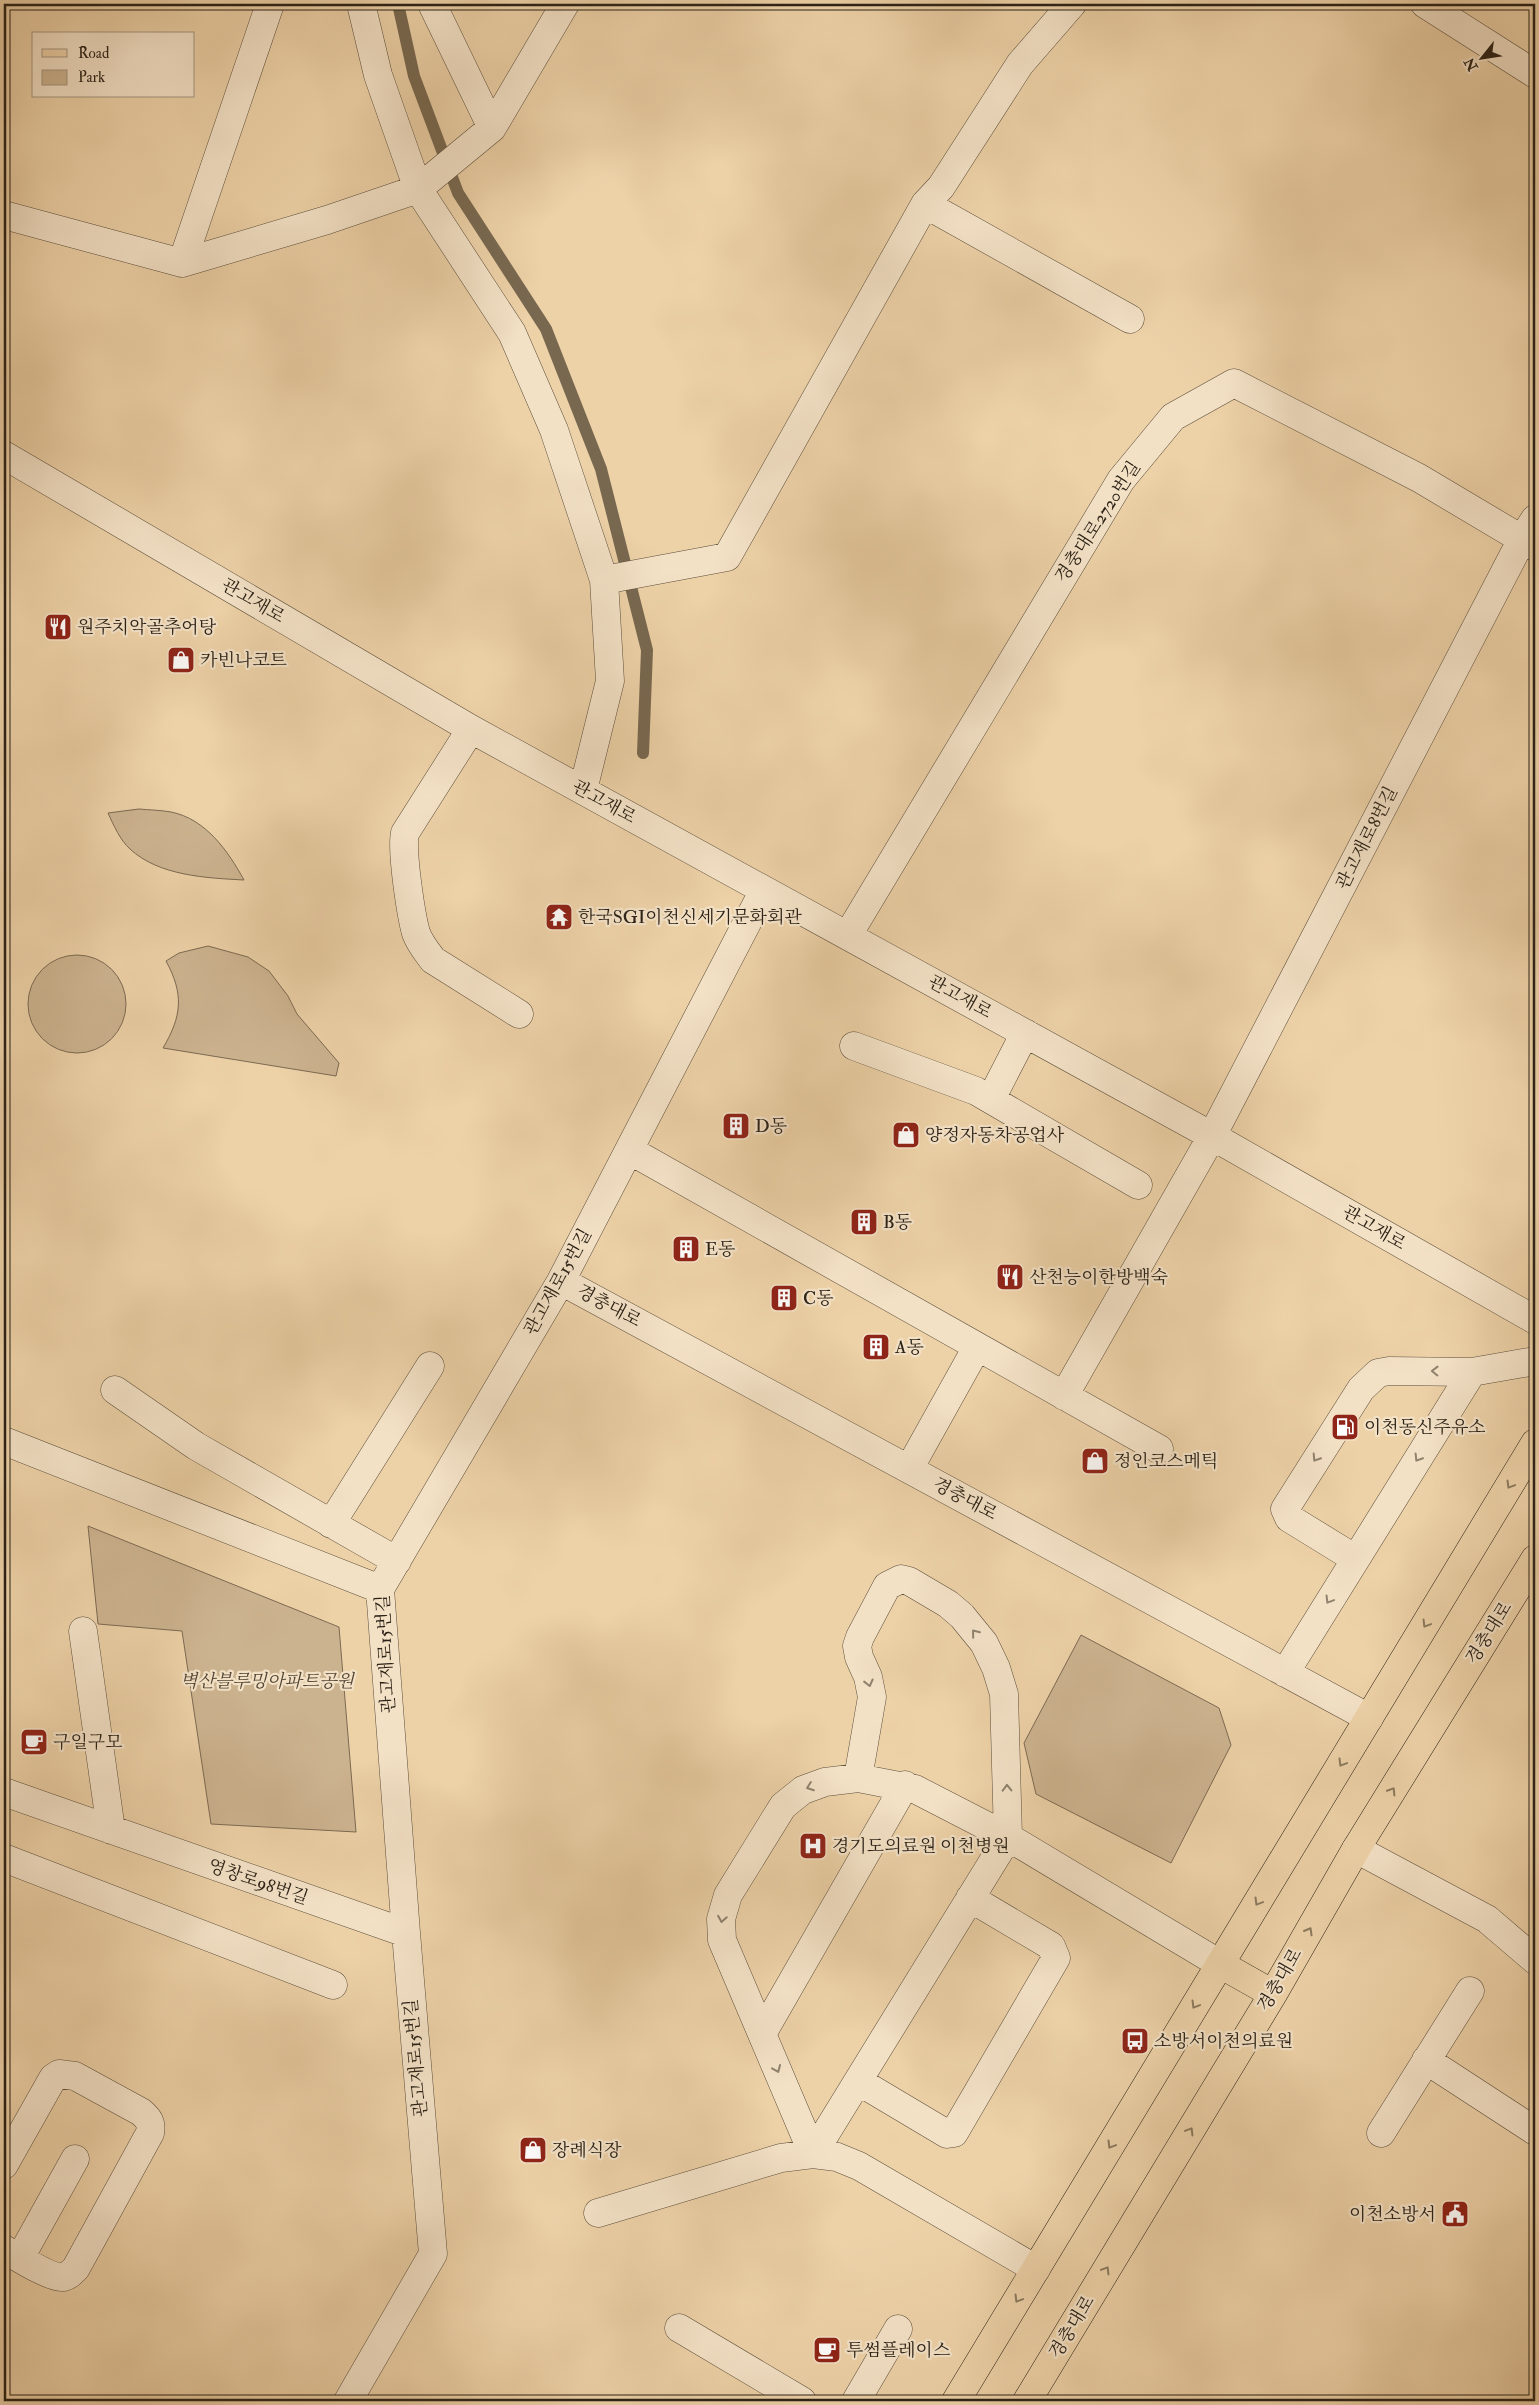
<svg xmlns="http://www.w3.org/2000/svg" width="1539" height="2405" font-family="'IM FELL Double Pica','Noto Serif KR',serif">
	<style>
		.green { fill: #ccb38f; stroke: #7c6a53 }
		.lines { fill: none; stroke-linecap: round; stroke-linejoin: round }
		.stream { stroke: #786850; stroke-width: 12 }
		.minor-casing { stroke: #5c4e3b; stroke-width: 29 }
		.major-casing { stroke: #2b2217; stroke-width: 29 }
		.minor { stroke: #f3e1c6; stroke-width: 28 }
		.major { stroke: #edd1a7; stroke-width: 28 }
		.oneway { stroke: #8f826e }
		.oneway2 { stroke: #8c7a5f }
		.labels { text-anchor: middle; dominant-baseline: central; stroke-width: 4.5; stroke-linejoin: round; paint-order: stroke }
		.street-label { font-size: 18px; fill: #2b2217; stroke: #f3e1c6 }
		.poi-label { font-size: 18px; fill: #2b2217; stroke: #f3e1c6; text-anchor: start }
		.park-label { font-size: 18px; font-style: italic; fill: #534635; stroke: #f3e1c6 }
	</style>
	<rect width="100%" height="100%" fill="#edd1a7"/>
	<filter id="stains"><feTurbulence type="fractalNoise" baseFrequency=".004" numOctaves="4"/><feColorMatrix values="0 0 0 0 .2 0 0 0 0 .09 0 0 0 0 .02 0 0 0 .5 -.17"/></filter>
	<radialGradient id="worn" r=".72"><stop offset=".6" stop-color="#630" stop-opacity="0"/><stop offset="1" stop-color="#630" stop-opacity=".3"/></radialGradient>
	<path class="green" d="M 139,809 C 149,810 160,810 171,812 C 206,819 228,851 244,880 C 207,878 159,876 130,849 C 120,840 114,826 108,813 Z
		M 208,946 L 248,957 L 269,971 L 288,996 L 297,1014 L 339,1063 L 336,1076 L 163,1048 C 182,1016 184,994 166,961 L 179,953 Z
		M28 1004a49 49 0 1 1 98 0a49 49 0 1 1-98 0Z
		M 88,1526 L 339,1627 L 356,1832 L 211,1824 L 182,1631 L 98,1624 Z
		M 1081,1635 L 1219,1708 L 1231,1745 L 1171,1863 L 1036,1794 L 1024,1743 Z"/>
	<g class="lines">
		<path class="stream" d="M 398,4 L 414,76 L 458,193 L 546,329 L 601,469 L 647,650 L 643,753"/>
		<defs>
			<path id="minor" d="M 361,4 L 378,75 L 418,189 L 512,333 L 554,430 L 604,580 L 610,681 L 583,790
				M 432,4 L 492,128
				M 1425,4 L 1535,74
				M 925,204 L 941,187 L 1020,64 L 1072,4
				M 4,215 L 182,263 L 327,220 L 418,189 L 492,128 L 565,4
				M 182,263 L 270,4
				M 4,455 L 471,729 L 1212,1136 L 1535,1320
				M 604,580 L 727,557 L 925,204 L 1130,319
				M 471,729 L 405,833 C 401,850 411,915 416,933 C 420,944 427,952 433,960 L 519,1014
				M 848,935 L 1121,480 L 1173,417 L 1234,383 L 1419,478 L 1535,547
				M 854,1046 L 976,1091 L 1138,1185
				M 991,1099 L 1025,1033
				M 629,1150 L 1159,1449
				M 561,1281 L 1369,1718
				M 115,1390 L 196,1446 L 397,1561
				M 1064,1396 L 1212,1136 L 1522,539 L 1535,519
				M 4,1441 L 380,1589
				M 909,1469 L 977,1347
				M 331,1524 L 430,1366
				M 1354,1558 L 1289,1518 L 1285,1509 L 1361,1389 L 1378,1373 L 1389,1371 L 1472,1372 L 1535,1361
				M 83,1631 L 111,1830
				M 1285,1673 L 1472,1372
				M 4,1792 L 406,1933
				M 1356,1849 L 1487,1919 L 1535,1960
				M 4,1858 L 333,1985
				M 762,2034 L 905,1785
				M 1426,2060 L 1535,2131
				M 858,2081 L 947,2134 L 954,2133 L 1056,1958 L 1051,1946 L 970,1898
				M 1381,2133 L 1470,1991
				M 813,2154 L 1008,1837 L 1004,1694 L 996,1668 L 984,1643 L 962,1616 L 948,1604 L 909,1581 L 901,1579 L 887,1586 L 860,1637 L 857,1646 L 859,1657 L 868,1677 L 872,1697 L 858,1778
				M 813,2154 L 722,1940 L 721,1919 L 728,1895 L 783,1806 L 803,1790 L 825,1782 L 858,1778 L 915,1789 L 1008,1837 L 1220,1964
				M 4,2165 L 53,2078 L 59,2074 L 75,2076 L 141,2112 C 149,2119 152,2123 150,2133 L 76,2268 C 72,2272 69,2276 64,2277 C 51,2279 16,2256 4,2249
				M 598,2213 L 781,2158 L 813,2154 L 837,2157 L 859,2166 L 1036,2269
				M 20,2258 L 75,2159
				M 679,2328 L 802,2401
				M 348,2401 L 433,2254 L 406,1933 L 380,1589 L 561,1281 L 764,890
				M 856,2401 L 898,2329"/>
			<path id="major" d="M 1220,1964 L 1273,1994
				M 956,2401 L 1535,1443
				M 1027,2401 L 1273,1994 L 1356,1849 L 1535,1559"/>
		</defs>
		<use href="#minor" class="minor-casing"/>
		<use href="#major" class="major-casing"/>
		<use href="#minor" class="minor"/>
		<use href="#major" class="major"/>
	</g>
	<defs><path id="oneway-chevron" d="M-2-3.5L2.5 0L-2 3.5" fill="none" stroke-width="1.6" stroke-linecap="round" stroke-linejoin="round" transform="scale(1.25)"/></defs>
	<g class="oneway">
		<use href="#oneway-chevron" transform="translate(1435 1371) rotate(-179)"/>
		<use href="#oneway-chevron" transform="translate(1316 1458) rotate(123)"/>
		<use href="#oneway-chevron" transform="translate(1418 1458) rotate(122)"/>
		<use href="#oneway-chevron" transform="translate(1329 1600) rotate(121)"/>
		<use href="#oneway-chevron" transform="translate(975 1633) rotate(-129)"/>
		<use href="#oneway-chevron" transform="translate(869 1683) rotate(76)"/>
		<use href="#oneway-chevron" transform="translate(810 1787) rotate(160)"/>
		<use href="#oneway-chevron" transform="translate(1007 1788) rotate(-91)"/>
		<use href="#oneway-chevron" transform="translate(722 1919) rotate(99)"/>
		<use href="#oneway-chevron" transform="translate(777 2069) rotate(67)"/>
	</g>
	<g class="oneway2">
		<use href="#oneway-chevron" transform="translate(1510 1485) rotate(121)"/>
		<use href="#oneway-chevron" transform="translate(1426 1624) rotate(121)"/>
		<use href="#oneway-chevron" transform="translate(1342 1763) rotate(121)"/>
		<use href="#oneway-chevron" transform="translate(1392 1791) rotate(-58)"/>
		<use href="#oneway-chevron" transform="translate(1258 1902) rotate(121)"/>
		<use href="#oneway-chevron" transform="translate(1309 1931) rotate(-60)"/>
		<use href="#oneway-chevron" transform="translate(1195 2005) rotate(121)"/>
		<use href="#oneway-chevron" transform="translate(1190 2131) rotate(-59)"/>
		<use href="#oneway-chevron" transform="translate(1111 2145) rotate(121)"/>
		<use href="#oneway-chevron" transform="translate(1106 2270) rotate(-59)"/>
		<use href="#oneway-chevron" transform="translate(1018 2299) rotate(121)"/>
	</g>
	<defs>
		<symbol id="restaurant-square" viewBox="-11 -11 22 22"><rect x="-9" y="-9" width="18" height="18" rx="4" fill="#8f2418" stroke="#f3e1c6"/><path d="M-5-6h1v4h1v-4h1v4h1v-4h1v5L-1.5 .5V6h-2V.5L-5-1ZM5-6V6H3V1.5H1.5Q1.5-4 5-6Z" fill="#fff"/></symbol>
		<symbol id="shop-square" viewBox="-11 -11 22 22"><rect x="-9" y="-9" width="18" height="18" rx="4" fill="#8f2418" stroke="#f3e1c6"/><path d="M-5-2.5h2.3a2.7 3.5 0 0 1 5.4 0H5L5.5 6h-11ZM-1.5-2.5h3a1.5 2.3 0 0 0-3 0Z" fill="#fff"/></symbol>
		<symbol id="temple-square" viewBox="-11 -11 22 22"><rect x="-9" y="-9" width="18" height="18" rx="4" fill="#8f2418" stroke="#f3e1c6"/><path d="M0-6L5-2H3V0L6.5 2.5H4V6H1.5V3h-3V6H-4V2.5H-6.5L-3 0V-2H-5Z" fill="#fff"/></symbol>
		<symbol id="building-square" viewBox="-11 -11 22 22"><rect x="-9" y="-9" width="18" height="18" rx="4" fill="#8f2418" stroke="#f3e1c6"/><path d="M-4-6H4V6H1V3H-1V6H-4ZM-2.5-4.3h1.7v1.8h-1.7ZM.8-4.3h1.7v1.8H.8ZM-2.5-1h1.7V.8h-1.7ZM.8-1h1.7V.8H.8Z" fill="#fff"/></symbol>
		<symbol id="fuel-square" viewBox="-11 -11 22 22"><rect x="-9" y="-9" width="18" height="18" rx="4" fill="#8f2418" stroke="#f3e1c6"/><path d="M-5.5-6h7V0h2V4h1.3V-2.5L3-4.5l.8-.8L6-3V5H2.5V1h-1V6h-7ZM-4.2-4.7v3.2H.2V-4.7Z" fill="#fff"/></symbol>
		<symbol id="cafe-square" viewBox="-11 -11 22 22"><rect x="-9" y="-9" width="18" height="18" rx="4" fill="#8f2418" stroke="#f3e1c6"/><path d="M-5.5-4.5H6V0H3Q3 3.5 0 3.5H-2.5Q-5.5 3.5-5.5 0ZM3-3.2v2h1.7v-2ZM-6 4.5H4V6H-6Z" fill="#fff"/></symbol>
		<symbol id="hospital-square" viewBox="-11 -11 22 22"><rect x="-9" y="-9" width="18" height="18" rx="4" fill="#8f2418" stroke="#f3e1c6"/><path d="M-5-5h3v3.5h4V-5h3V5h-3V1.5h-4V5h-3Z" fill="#fff"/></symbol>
		<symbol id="bus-square" viewBox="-11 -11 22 22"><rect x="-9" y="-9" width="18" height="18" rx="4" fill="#8f2418" stroke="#f3e1c6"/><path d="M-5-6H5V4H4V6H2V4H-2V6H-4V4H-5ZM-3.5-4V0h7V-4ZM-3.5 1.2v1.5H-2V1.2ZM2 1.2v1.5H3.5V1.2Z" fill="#fff"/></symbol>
		<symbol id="civic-square" viewBox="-11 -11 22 22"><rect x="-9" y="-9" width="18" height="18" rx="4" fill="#8f2418" stroke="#f3e1c6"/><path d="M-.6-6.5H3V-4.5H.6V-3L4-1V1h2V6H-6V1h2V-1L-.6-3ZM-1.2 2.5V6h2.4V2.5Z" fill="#fff"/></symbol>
	</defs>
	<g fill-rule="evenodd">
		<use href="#restaurant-square" x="42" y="611" width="32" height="32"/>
		<use href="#shop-square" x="165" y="644" width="32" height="32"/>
		<use href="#temple-square" x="543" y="901" width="32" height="32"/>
		<use href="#building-square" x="720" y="1110" width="32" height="32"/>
		<use href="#shop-square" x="890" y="1119" width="32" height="32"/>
		<use href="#building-square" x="848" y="1206" width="32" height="32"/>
		<use href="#building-square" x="670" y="1233" width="32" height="32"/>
		<use href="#restaurant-square" x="994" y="1261" width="32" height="32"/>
		<use href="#building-square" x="768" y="1282" width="32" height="32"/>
		<use href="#building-square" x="860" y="1331" width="32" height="32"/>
		<use href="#fuel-square" x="1329" y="1411" width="32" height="32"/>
		<use href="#shop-square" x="1079" y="1445" width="32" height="32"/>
		<use href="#cafe-square" x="18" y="1726" width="32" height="32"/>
		<use href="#hospital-square" x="797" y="1830" width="32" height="32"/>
		<use href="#bus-square" x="1119" y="2025" width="32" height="32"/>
		<use href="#shop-square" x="517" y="2134" width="32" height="32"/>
		<use href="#civic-square" x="1439" y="2198" width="32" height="32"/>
		<use href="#cafe-square" x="811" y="2334" width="32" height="32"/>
	</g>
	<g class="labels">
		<g class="street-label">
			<text transform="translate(1098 522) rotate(-57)">경충대로2720번길</text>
			<text transform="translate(253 601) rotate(30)">관고재로</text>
			<text transform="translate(604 802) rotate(29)">관고재로</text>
			<text transform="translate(1367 838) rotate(-63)">관고재로8번길</text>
			<text transform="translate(960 997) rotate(29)">관고재로</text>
			<text transform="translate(1374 1228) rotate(30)">관고재로</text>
			<text transform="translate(558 1282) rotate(-61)">관고재로15번길</text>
			<text transform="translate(609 1306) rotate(28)">경충대로</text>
			<text transform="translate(965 1499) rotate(28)">경충대로</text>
			<text transform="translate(1489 1633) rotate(-58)">경충대로</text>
			<text transform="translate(386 1654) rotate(-93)">관고재로15번길</text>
			<text transform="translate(258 1882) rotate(19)">영창로98번길</text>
			<text transform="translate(1280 1980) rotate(-60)">경충대로</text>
			<text transform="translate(416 2058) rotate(-95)">관고재로15번길</text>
			<text transform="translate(1072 2327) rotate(-59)">경충대로</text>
		</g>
		<g class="poi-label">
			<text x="77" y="627">원주치악골추어탕</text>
			<text x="200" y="660">카빈나코트</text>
			<text x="578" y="917">한국SGI이천신세기문화회관</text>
			<text x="755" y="1126">D동</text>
			<text x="925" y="1135">양정자동차공업사</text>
			<text x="883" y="1222">B동</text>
			<text x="705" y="1249">E동</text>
			<text x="1029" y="1277">산천능이한방백숙</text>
			<text x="803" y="1298">C동</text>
			<text x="895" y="1347">A동</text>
			<text x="1364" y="1427">이천동신주유소</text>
			<text x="1114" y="1461">정인코스메틱</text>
			<text x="53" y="1742">구일구모</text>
			<text x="832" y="1846">경기도의료원 이천병원</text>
			<text x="1154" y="2041">소방서이천의료원</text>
			<text x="552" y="2150">장례식장</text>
			<text x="1436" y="2214" text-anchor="end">이천소방서</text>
			<text x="846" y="2350">투썸플레이스</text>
		</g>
		<g class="park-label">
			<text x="267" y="1681">벽산블루밍아파트공원</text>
		</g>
	</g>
	<rect width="1539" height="2405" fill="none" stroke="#edd1a7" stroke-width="20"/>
	<rect x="5" y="5" width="1529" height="2395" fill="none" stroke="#2b2217" stroke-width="2.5"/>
	<rect x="10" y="10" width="1519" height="2385" fill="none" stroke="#2b2217"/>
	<rect x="32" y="32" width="162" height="65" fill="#f3e1c6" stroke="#a39580"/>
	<rect x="42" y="49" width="25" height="8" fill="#edd1a7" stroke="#a39580"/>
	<text x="78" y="58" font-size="15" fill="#2b2217">Road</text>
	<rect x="42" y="70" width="25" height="15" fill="#ccb38f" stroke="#a39580"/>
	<text x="78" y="82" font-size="15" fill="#2b2217">Park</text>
	<g transform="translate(1482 58) rotate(240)" stroke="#f3e1c6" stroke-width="4" paint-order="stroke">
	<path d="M0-4L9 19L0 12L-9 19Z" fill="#2b2217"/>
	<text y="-8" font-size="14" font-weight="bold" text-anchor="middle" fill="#2b2217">N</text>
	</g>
	<rect width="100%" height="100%" filter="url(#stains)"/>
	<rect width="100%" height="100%" fill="url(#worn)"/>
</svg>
